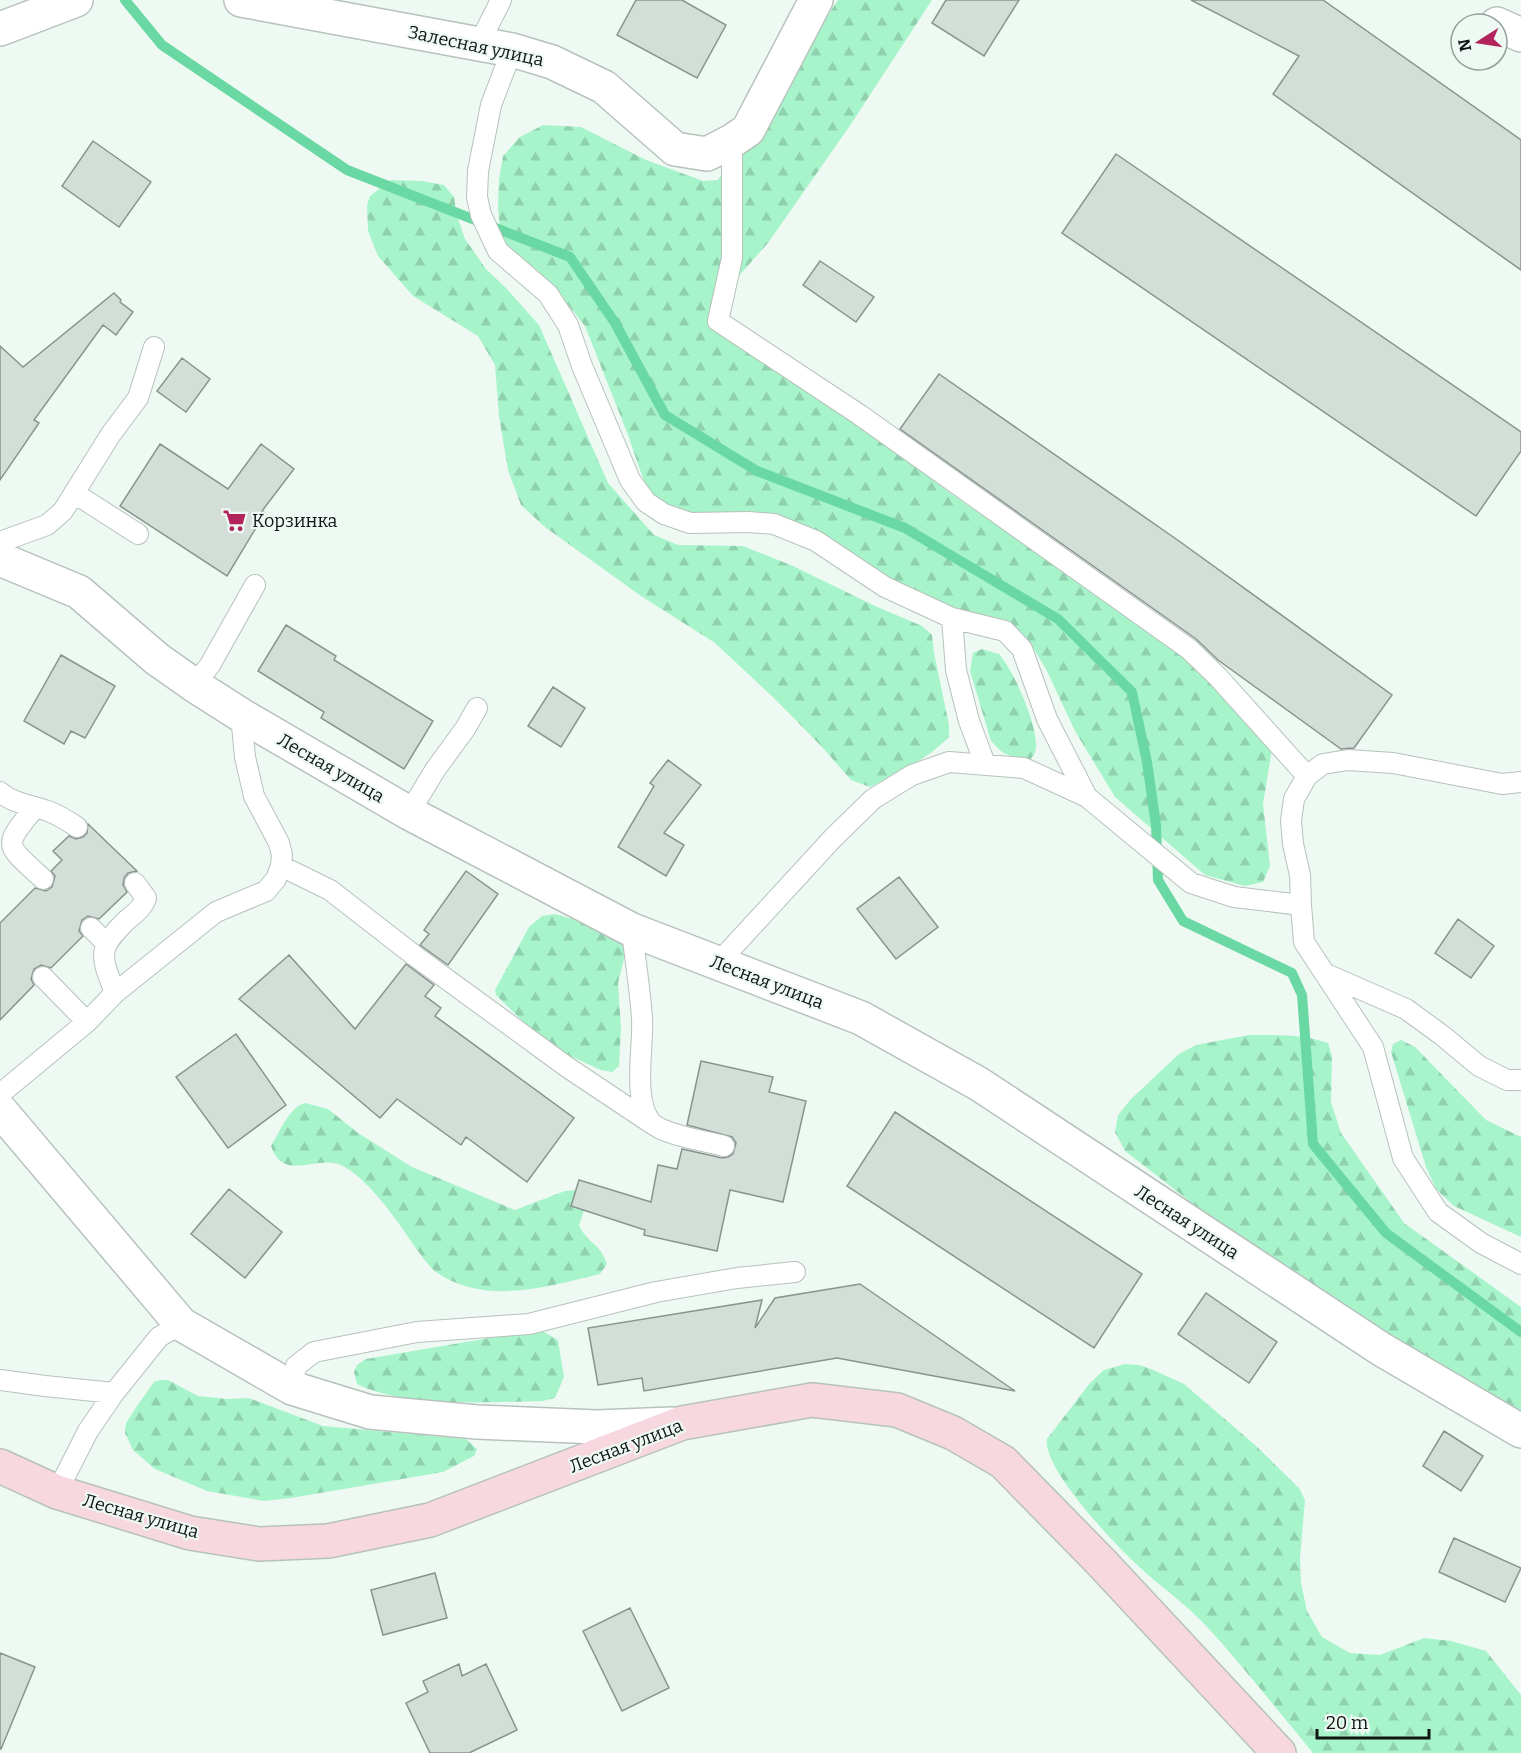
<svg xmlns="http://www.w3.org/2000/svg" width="1521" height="1753" font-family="Bitter,serif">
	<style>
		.forest { fill: url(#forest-firs) }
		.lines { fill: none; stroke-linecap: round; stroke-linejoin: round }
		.stream { stroke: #69d8a2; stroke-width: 10 }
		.building { fill: #d4ded8; stroke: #8a948e; stroke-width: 1.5 }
		.service-casing { stroke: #b7c2bc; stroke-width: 22 }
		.minor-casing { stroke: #b7c2bc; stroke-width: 36 }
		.secondary-casing { stroke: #b7c2bc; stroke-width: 36 }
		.service { stroke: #fff; stroke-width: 20 }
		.minor { stroke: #fff; stroke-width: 33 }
		.secondary { stroke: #f7d8e0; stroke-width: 33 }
		.labels { text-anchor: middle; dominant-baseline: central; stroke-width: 4.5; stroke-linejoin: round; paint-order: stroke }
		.street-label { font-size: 18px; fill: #111513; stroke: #eef9f3 }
		.poi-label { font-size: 18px; fill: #111513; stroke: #eef9f3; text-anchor: start }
	</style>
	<defs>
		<pattern id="forest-firs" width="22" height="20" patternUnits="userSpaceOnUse" patternTransform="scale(1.5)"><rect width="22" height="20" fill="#a7f4cb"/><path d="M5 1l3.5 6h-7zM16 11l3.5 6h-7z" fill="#8fd0ad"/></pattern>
	</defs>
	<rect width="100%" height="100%" fill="#eef9f3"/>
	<path class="forest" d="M 838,0 L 932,0 L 849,127 L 768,243 L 713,305 L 828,399 L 950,493 L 1168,644 L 1221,691 L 1263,711 L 1274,723 L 1273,743 L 1263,804 L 1270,866 L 1263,882 L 1245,886 L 1205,875 L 1115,797 L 1075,731 L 1046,669 L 1027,638 L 1002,624 L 954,614 L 806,531 L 714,524 L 666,510 L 647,490 L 628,435 L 585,326 L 553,286 L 515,259 L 501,237 L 498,208 L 499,180 L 503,156 L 520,137 L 543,125 L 581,127 L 646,160 L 703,181 L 718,180 Z
		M 391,180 L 422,181 L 444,185 L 454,197 L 457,216 L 465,239 L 486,269 L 507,289 L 539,325 L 608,483 L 654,535 L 678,545 L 743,546 L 793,566 L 875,606 L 922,626 L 932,635 L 934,653 L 949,725 L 949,737 C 926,760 899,773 870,787 L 851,780 L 823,748 L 777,701 L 715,643 L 641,596 L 545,527 L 521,505 L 508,470 L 499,416 L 495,365 L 478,336 L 413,296 L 378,256 L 368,231 L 367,205 L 370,196 Z
		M 982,649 L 999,654 C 1014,671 1035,720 1036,743 C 1037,750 1034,755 1030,760 L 1023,762 L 1002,752 L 991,741 L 970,671 L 973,653 Z
		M 555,914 L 572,919 L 623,943 L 626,951 L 618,983 L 621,1028 L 619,1066 L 612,1072 L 601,1070 L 548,1046 L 496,995 L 495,990 L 529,927 L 542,916 Z
		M 1249,1035 C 1277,1035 1302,1034 1328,1043 L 1332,1056 L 1331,1102 L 1341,1133 L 1404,1223 L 1521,1307 L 1521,1417 L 1303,1289 L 1125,1151 L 1115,1132 L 1118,1115 L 1131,1099 L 1179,1054 L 1196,1045 Z
		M 1401,1040 L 1415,1047 L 1486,1120 L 1521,1137 L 1521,1237 L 1454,1206 L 1436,1189 L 1426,1167 L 1391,1052 L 1393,1044 Z
		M 305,1103 L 328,1109 L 358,1133 L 412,1167 L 515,1210 L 565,1191 L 579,1190 L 588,1199 L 579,1225 C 586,1242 601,1244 607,1264 L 600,1274 C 546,1287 485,1306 436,1272 C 427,1266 405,1232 397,1221 C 385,1204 361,1175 343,1166 C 317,1153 284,1184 271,1146 C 280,1132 289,1107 305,1103 Z
		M 530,1331 L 544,1332 L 558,1340 L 564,1377 L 555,1398 L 543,1401 C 488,1402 406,1408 357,1384 L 354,1372 L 357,1365 L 366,1359 Z
		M 1125,1364 L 1139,1365 L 1151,1369 L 1184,1384 L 1255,1445 L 1299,1488 L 1305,1500 L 1300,1558 L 1301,1583 L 1307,1611 L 1322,1637 L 1350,1653 L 1380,1655 L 1424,1638 L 1451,1641 L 1486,1651 L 1521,1695 L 1521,1753 L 1313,1753 C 1279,1712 1246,1670 1210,1630 C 1188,1605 1159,1586 1135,1563 C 1113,1542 1042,1468 1047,1439 L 1090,1383 L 1104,1370 Z
		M 160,1380 L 168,1380 L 198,1396 L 228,1399 L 249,1398 L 323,1426 L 466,1439 L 477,1449 L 474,1456 L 443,1472 L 291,1498 L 264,1501 L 207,1491 L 155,1469 L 133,1450 L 125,1433 L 126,1423 L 137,1406 L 154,1382 Z"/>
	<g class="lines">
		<path class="stream" d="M 125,0 L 162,45 L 347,170 L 570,257 L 615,323 L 665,415 L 757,471 L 905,528 L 1058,619 L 1132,692 L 1147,762 L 1156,825 L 1158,880 L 1183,921 L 1292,973 L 1302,995 L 1313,1144 L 1386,1233 L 1521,1332"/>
	</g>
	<path class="building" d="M 636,0 L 682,0 L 726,25 L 697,78 L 617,35 Z
		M 946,0 L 1019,0 L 984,56 L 932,23 Z
		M 1191,0 L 1323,0 L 1521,140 L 1521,270 L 1273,94 L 1299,56 Z
		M 93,141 L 151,182 L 119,227 L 62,186 Z
		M 1116,154 L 1521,432 L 1521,451 L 1476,516 L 1062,233 Z
		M 820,261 L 874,297 L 856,322 L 803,285 Z
		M 114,293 L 121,300 L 120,302 L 133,312 L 116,335 L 103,325 L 34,420 L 39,423 L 0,480 L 0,346 L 23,367 Z
		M 182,358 L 210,379 L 186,412 L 157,391 Z
		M 939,374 L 1179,541 L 1392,695 L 1354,748 L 1341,749 L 1218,660 L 1196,639 L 900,429 Z
		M 160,444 L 228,489 L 261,444 L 294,469 L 262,511 L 265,513 L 227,576 L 120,506 Z
		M 286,625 L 336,656 L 334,660 L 433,721 L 404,769 L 321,718 L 324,712 L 258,671 Z
		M 61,655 L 115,686 L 85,738 L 71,731 L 64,744 L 24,721 Z
		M 553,687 L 585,708 L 561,747 L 528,726 Z
		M 668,760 L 701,785 L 664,833 L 684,845 L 666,876 L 618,847 L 654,786 L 650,783 Z
		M 88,824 L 137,871 L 128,873 L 124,878 L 123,885 L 127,892 L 99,919 L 88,916 L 82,920 L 79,931 L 83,936 L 51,968 L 41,965 L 34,969 L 31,979 L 34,985 L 0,1020 L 0,923 L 35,888 L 46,891 L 52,887 L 55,876 L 51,871 L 62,860 L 53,851 L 69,836 L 76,839 L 83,837 L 87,833 Z
		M 466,871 L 498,894 L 448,965 L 420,945 L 429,934 L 424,930 Z
		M 899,877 L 938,927 L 896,959 L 857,909 Z
		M 1458,919 L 1494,946 L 1471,978 L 1435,953 Z
		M 289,955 L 355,1029 L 406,964 L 434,985 L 425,996 L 441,1008 L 435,1016 L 574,1118 L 527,1182 L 466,1137 L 461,1145 L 397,1099 L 380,1118 L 239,999 Z
		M 236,1034 L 286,1105 L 228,1148 L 176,1077 Z
		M 701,1061 L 773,1077 L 769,1092 L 806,1101 L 783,1202 L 730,1190 L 717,1251 L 644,1235 L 645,1230 L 571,1206 L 579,1180 L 651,1202 L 658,1165 L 677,1169 L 682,1149 L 722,1158 L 728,1157 L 733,1154 L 736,1143 L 732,1137 L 687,1125 Z
		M 895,1112 L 1142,1274 L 1094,1348 L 847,1186 Z
		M 229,1189 L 282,1232 L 245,1278 L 191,1234 Z
		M 860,1284 L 1015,1391 L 837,1358 L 644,1391 L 642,1378 L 598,1385 L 588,1328 L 762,1300 L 755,1328 L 775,1298 Z
		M 1206,1293 L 1277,1342 L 1249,1383 L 1178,1334 Z
		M 1444,1431 L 1483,1456 L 1461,1491 L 1423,1466 Z
		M 1454,1538 L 1521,1568 L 1505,1602 L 1439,1572 Z
		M 435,1573 L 447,1618 L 383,1635 L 371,1590 Z
		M 630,1608 L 669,1688 L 622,1711 L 583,1631 Z
		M 0,1653 L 35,1667 L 1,1749 L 0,1749 Z
		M 459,1664 L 462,1676 L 486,1664 L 517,1730 L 469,1753 L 430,1753 L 406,1703 L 428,1692 L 423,1681 Z"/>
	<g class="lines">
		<defs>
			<path id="service" d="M 479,44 L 501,0
				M 512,50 L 491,105 L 478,171 L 477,197 L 481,215 L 498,251 L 548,294 L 568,325 L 582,366 L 630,480 L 646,502 L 664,514 L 690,523 L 748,522 L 774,524 L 816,541 L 885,587 L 952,618 L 1005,631 L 1022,649 L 1047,719 L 1087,797
				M 732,141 L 732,258 L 718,321 L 860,415 L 1189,649 L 1218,677 L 1307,776
				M 74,493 L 138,534
				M 0,542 L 47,525 L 63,511 L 111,434 L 138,398 L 154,347
				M 952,618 L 956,670 L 969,721 L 985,764
				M 194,685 L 210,665 L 255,585
				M 0,792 C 14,804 31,805 48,811 C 59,815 68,821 77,827
				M 35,808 C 0,848 7,845 43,879
				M 409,813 L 435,770 L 465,729 L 477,708
				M 281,866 L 330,890 L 415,956 L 567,1067 L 651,1123
				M 1301,905 L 1300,875 L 1293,844 L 1291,821 L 1294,799 L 1307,776 L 1323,764 L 1348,760 L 1393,763 L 1502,784 L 1521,782
				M 91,928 L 106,943
				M 632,930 C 635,959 640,989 642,1018 C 644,1045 632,1100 651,1122 C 662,1135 706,1141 724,1146
				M 718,963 L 833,838 L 873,799 L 912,775 L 949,762 L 1024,768 L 1087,797 L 1191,883 L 1234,897 L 1301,905 L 1304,942 L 1373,1047 L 1403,1158 L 1438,1212 L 1481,1243 L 1521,1264
				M 1326,974 L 1406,1009 L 1443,1036 L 1479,1066 L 1507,1080 L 1521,1080
				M 43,977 L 87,1022
				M 115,993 C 100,954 97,949 128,919 C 136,913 143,907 146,898 L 135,883
				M 0,1094 L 87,1022 L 115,993 L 216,912 L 266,891 L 276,879 L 281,866 L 282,855 L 279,843 L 254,796 L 245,757 L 241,715
				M 0,1380 L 45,1386 L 114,1393
				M 292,1388 L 296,1366 L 314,1352 L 417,1332 L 529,1324 L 656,1292 L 737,1278 L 795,1272
				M 57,1492 L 88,1431 L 114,1393 L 159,1337 L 181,1324"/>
			<path id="minor" d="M 241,0 L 479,44 L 512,50 L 552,62 L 604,87 L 675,149 L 707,154 L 732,141 L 748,130 L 816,0
				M 1497,24 L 1521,35
				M 0,29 L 76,0
				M 0,559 L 79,592 L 157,659 L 194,685 L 241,715 L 409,813 L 632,930 L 861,1018 L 979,1084 L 1381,1349 L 1521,1431
				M 0,1110 L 181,1324 L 292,1388 L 370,1412 L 477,1422 L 597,1427 L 672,1424"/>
			<path id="secondary" d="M 0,1466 L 57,1492 L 190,1533 L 259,1544 L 328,1541 L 430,1520 L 682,1423 L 812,1400 L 897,1410 L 953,1433 L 1003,1462 L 1101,1562 L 1279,1753"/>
		</defs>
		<use href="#service" class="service-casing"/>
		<use href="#minor" class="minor-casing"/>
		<use href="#secondary" class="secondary-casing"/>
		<use href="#service" class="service"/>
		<use href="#minor" class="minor"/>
		<use href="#secondary" class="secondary"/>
	</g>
	<defs>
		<symbol id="supermarket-bare" viewBox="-9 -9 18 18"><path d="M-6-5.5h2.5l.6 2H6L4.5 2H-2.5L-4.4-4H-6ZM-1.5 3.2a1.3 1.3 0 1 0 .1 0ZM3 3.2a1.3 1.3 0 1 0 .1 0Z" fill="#b1245c" stroke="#eef9f3" stroke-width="2.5" paint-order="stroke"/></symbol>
	</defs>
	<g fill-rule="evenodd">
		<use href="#supermarket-bare" x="218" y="504" width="33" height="33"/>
	</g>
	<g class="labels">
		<g class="street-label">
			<text transform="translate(476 46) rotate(12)">Залесная улица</text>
			<text transform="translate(331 768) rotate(30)">Лесная улица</text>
			<text transform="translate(767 982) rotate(21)">Лесная улица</text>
			<text transform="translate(1187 1222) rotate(33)">Лесная улица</text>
			<text transform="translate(626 1446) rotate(-21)">Лесная улица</text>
			<text transform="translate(141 1516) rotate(16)">Лесная улица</text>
		</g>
		<g class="poi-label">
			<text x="252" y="521">Корзинка</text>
		</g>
	</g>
	<g transform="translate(1479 42) rotate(258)"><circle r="28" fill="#eef9f3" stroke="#969e99" stroke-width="1.5"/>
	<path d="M0-4.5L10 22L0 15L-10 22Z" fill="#b1245c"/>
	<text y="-9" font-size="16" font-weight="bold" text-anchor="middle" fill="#111513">N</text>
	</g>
	<path d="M1317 1729v9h112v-9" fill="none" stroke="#111513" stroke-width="3"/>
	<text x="1326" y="1729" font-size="18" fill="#111513" stroke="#eef9f3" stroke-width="4.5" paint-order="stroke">20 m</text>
</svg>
